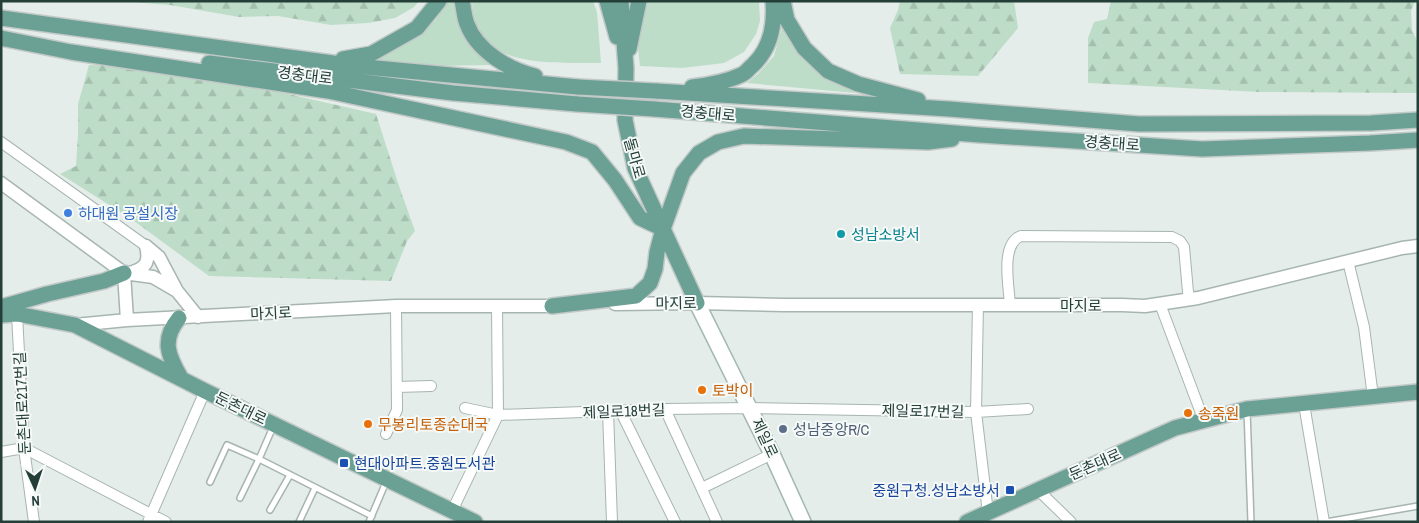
<svg xmlns="http://www.w3.org/2000/svg" width="1419" height="523" font-family="'Archivo Narrow','Noto Sans KR',sans-serif">
	<style>
		.green { fill: #beddc8 }
		.forest { fill: url(#forest-firs) }
		.lines { fill: none; stroke-linecap: round; stroke-linejoin: round }
		.service-casing { stroke: #a7b5b0; stroke-width: 8 }
		.minor-casing { stroke: #a7b5b0; stroke-width: 12 }
		.tertiary-casing { stroke: #a7b5b0; stroke-width: 15 }
		.secondary-casing { stroke: #a3b8b2; stroke-width: 18 }
		.primary-casing { stroke: #c2c9c7; stroke-width: 18 }
		.service { stroke: #fff; stroke-width: 5 }
		.minor { stroke: #fff; stroke-width: 10 }
		.tertiary { stroke: #fff; stroke-width: 12 }
		.secondary { stroke: #fff; stroke-width: 15 }
		.primary { stroke: #6ba095; stroke-width: 15 }
		.primary-bridge-casing { stroke: #c2c9c7; stroke-width: 18; stroke-linecap: butt }
		.primary-bridge { stroke: #6ba095; stroke-width: 15 }
		.shop-dot { fill: #3f7fe0; stroke: #f5f9f7; stroke-width: 2 }
		.culture-dot { fill: #0f9aa8; stroke: #f5f9f7; stroke-width: 2 }
		.food-dot { fill: #e8710a; stroke: #f5f9f7; stroke-width: 2 }
		.service-dot { fill: #5c6f8a; stroke: #f5f9f7; stroke-width: 2 }
		.transit-dot { fill: #1a4fb4; stroke: #f5f9f7; stroke-width: 2 }
		.labels { text-anchor: middle; dominant-baseline: central; stroke-width: 4; stroke-linejoin: round; paint-order: stroke }
		.street-label { font-size: 15px; fill: #243e38; stroke: #f5f9f7 }
		.shop-label { font-size: 15px; fill: #366cbe; stroke: #f5f9f7; text-anchor: start }
		.culture-label { font-size: 15px; fill: #0d838f; stroke: #f5f9f7; text-anchor: start }
		.food-label { font-size: 15px; fill: #c56008; stroke: #f5f9f7; text-anchor: start }
		.service-label { font-size: 15px; fill: #4e5e75; stroke: #f5f9f7; text-anchor: start }
		.transit-label { font-size: 15px; fill: #164399; stroke: #f5f9f7; text-anchor: start }
	</style>
	<defs>
		<pattern id="forest-firs" width="22" height="20" patternUnits="userSpaceOnUse" patternTransform="scale(1.25)"><rect width="22" height="20" fill="#beddc8"/><path d="M5 1l3.5 6h-7zM16 11l3.5 6h-7z" fill="#a3bfad"/></pattern>
	</defs>
	<rect width="100%" height="100%" fill="#e4ede9"/>
	<path class="green" d="M 447,1 L 458,1 L 456,15 L 466,42 L 493,65 L 425,66 L 367,61 L 412,38 L 435,21 Z
		M 472,1 L 593,1 L 597,12 L 601,63 C 561,62 493,70 475,24 C 472,18 473,8 472,1 Z
		M 640,1 L 759,1 L 760,21 L 756,34 L 744,52 L 724,63 L 682,68 L 640,66 L 636,30 Z
		M 784,21 L 821,72 L 855,93 L 747,83 L 758,74 L 774,56 Z"/>
	<path class="forest" d="M 119,1 L 419,1 L 414,7 L 395,18 L 368,23 L 331,25 L 278,16 L 239,17 L 170,5 Z
		M 900,1 L 1014,1 L 1018,28 L 978,76 L 900,74 L 890,28 L 898,10 Z
		M 1111,1 L 1415,1 L 1411,11 L 1412,30 L 1417,41 L 1418,93 L 1260,92 L 1088,83 L 1088,38 L 1094,22 L 1107,19 Z
		M 89,65 L 136,66 L 200,79 L 275,91 L 376,114 L 399,186 L 415,231 L 407,241 L 391,281 L 209,276 L 130,218 L 60,174 L 76,166 L 78,134 L 78,104 Z"/>
	<g class="lines">
		<defs>
			<path id="service" d="M 1247,410 L 1251,522
				M 273,427 L 259,459 L 372,516
				M 210,482 L 227,445 L 259,459 L 240,498
				M 270,510 L 290,475
				M 299,522 L 315,488
				M 369,522 L 386,482
				M 1326,522 L 1418,506"/>
			<path id="minor" d="M 1,142 L 146,246
				M 1348,261 L 1364,327 L 1373,397
				M 978,304 L 976,412 L 988,513
				M 1160,304 L 1204,421
				M 1010,305 C 1009,286 1000,244 1021,236 L 1172,237 L 1180,241 L 1184,247 L 1188,292 L 1190,299
				M 17,314 L 24,448 L 34,522
				M 397,387 L 431,386
				M 1304,404 L 1324,522
				M 465,408 L 498,415 L 665,409 L 750,408 L 976,412 L 1028,409
				M 665,409 L 717,522
				M 620,410 L 675,522
				M 608,411 L 612,522
				M 386,434 L 397,410 L 396,306
				M 1,452 L 24,448 L 166,522
				M 702,488 L 772,454
				M 1037,489 L 1071,522
				M 452,511 L 498,415 L 497,306
				M 148,522 L 205,391"/>
			<path id="tertiary" d="M 1,183 L 124,273 L 127,320
				M 146,246 L 159,257 L 177,291
				M 124,273 L 153,277 L 177,291 L 198,317
				M 129,273 C 146,269 150,262 146,246
				M 615,304 L 697,303 L 784,305 L 1122,305 L 1145,306 L 1198,298 L 1402,248 L 1418,246
				M 75,325 L 127,320 L 396,306 L 562,306"/>
			<path id="secondary" d="M 697,303 L 772,454 L 803,522"/>
			<path id="primary" d="M 462,1 C 464,9 464,17 467,24 C 477,51 509,70 535,76
				M 607,1 L 617,37
				M 621,1 L 626,68 L 625,120 L 635,168 L 697,303
				M 783,1 L 787,20 L 804,48 L 828,71 L 858,84 L 918,100
				M 1,18 L 355,66 L 578,87
				M 1,38 L 71,52 L 328,91 L 566,142 L 592,152 L 615,180 L 640,218 L 663,229
				M 629,49 L 639,1
				M 343,59 L 371,54 L 417,28 L 439,1
				M 209,63 L 453,93 L 577,104
				M 692,87 C 709,85 726,82 741,75 C 746,73 749,68 753,65 C 771,48 775,25 773,1
				M 656,91 L 949,109 L 1139,124 L 1371,123 L 1418,120
				M 654,109 L 980,135 L 1202,149 L 1370,143 L 1418,140
				M 552,306 L 636,296 L 650,283 L 655,269 L 657,252 L 663,229 L 683,173 L 699,153 L 718,142 L 744,136 L 928,142 L 952,139
				M 1,307 L 47,294 L 104,281 L 124,273
				M 1,315 L 17,314 L 75,325 L 205,391 L 475,522
				M 179,318 C 161,340 168,356 181,378
				M 967,522 L 1175,428 L 1247,409 L 1418,392"/>
		</defs>
		<use href="#service" class="service-casing"/>
		<use href="#minor" class="minor-casing"/>
		<use href="#tertiary" class="tertiary-casing"/>
		<use href="#secondary" class="secondary-casing"/>
		<use href="#primary" class="primary-casing"/>
		<use href="#service" class="service"/>
		<use href="#minor" class="minor"/>
		<use href="#tertiary" class="tertiary"/>
		<use href="#secondary" class="secondary"/>
		<use href="#primary" class="primary"/>
		<defs>
			<path id="primary-bridge" d="M 578,87 L 656,91
				M 577,104 L 654,109"/>
		</defs>
		<use href="#primary-bridge" class="primary-bridge-casing"/>
		<use href="#primary-bridge" class="primary-bridge"/>
	</g>
	<circle class="shop-dot" cx="68" cy="213" r="5"/>
	<circle class="culture-dot" cx="841" cy="234" r="5"/>
	<g class="food-dot">
		<circle cx="702" cy="390" r="5"/>
		<circle cx="1188" cy="413" r="5"/>
		<circle cx="368" cy="424" r="5"/>
	</g>
	<circle class="service-dot" cx="783" cy="429" r="5"/>
	<g class="transit-dot">
		<rect x="339" y="458" width="10" height="10" rx="2.5"/>
		<rect x="1005" y="485" width="10" height="10" rx="2.5"/>
	</g>
	<g class="labels">
		<g class="street-label">
			<text transform="translate(305 75) rotate(7)">경충대로</text>
			<text transform="translate(708 113) rotate(5)">경충대로</text>
			<text transform="translate(1112 143) rotate(4)">경충대로</text>
			<text transform="translate(635 158) rotate(74)">돌마로</text>
			<text transform="translate(676 303) rotate(-1)">마지로</text>
			<text x="1081" y="305">마지로</text>
			<text transform="translate(271 313) rotate(-3)">마지로</text>
			<text transform="translate(22 403) rotate(-93)">둔촌대로217번길</text>
			<text transform="translate(241 408) rotate(26)">둔촌대로</text>
			<text transform="translate(624 411) rotate(-2)">제일로18번길</text>
			<text transform="translate(923 411) rotate(1)">제일로17번길</text>
			<text transform="translate(765 438) rotate(65)">제일로</text>
			<text transform="translate(1095 464) rotate(-24)">둔촌대로</text>
		</g>
		<g class="shop-label">
			<text x="78" y="213">하대원 공설시장</text>
		</g>
		<g class="culture-label">
			<text x="851" y="234">성남소방서</text>
		</g>
		<g class="food-label">
			<text x="712" y="390">토박이</text>
			<text x="1198" y="413">송죽원</text>
			<text x="378" y="424">무봉리토종순대국</text>
		</g>
		<g class="service-label">
			<text x="793" y="429">성남중앙R/C</text>
		</g>
		<g class="transit-label">
			<text x="354" y="463">현대아파트.중원도서관</text>
			<text x="1000" y="490" text-anchor="end">중원구청.성남소방서</text>
		</g>
	</g>
	<rect width="1419" height="523" fill="none" stroke="#243e38" stroke-width="5"/>
	<g transform="translate(35 488) rotate(177)" stroke="#f5f9f7" stroke-width="4" paint-order="stroke">
	<path d="M0-4L9 19L0 12L-9 19Z" fill="#243e38"/>
	<text y="-8" font-size="14" font-weight="bold" text-anchor="middle" fill="#243e38">N</text>
	</g>
</svg>
